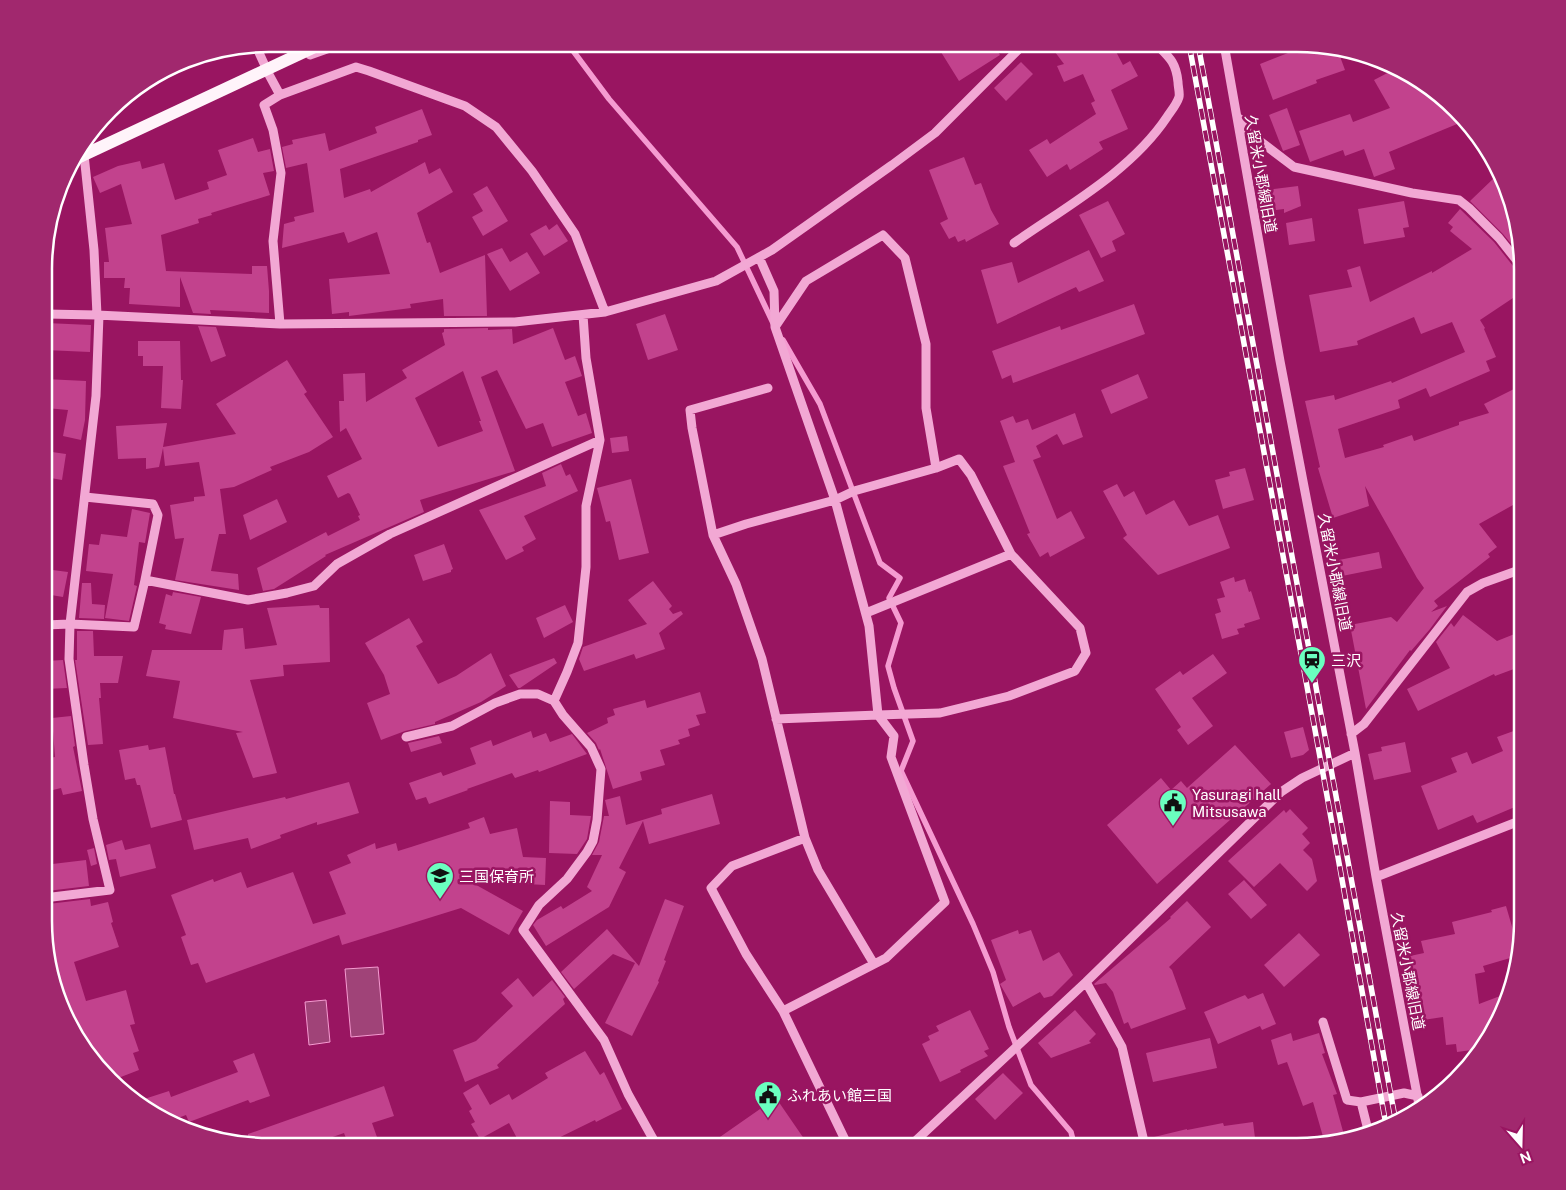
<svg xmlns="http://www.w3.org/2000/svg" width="1566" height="1190" font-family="'Public Sans','Noto Sans JP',sans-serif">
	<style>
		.water { fill: #a04378; stroke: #f59bd1 }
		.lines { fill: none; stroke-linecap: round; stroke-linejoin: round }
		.stream { stroke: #f59bd1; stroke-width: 5.5 }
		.building { fill: #c2428d; fill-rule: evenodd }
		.minor { stroke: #f2a8d4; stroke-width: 9 }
		.major { stroke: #fff4fa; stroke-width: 12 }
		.rail-casing { stroke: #fff; stroke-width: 5.5 }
		.rail { stroke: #991561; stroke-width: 4; stroke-dasharray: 11; stroke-linecap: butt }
		.labels { text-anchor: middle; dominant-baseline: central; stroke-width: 5; stroke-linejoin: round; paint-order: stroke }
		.street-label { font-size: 15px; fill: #fff; stroke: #991561 }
		.poi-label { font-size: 15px; fill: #fff; stroke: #991561; text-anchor: start }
		.rim { fill: none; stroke: #fff; stroke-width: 2.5 }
	</style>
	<rect width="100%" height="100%" fill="#991561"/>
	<path class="water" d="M 378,967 L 384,1034 L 351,1037 L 345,969 Z
		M 326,1000 L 330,1042 L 309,1045 L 305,1002 Z"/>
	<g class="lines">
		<path class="stream" d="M 568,44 L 609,99 L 737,247 L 773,323
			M 783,340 L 820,404 L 880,563 L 900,578 L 889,598 L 901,623 L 888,666 L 894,688 L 913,741 L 901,771 L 973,924 L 993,972 L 1009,1027 L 1031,1085 L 1071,1132 L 1074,1144 L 1072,1146"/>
	</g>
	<path class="building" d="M 936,44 L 993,44 L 1000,55 L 959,81 Z
		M 1049,44 L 1112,44 L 1123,65 L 1130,61 L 1138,76 L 1111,90 L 1128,129 L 1099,142 L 1103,149 L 1070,170 L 1067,164 L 1047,177 L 1029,150 L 1047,139 L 1050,144 L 1096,114 L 1091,103 L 1095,101 L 1083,74 L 1064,82 L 1057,66 L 1064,64 Z
		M 1285,44 L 1311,44 L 1338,51 L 1345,70 L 1316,80 L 1317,83 L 1273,100 L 1260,64 L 1288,53 Z
		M 1021,62 L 1033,74 L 1006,101 L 994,88 Z
		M 1395,69 L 1445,100 L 1462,122 L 1389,152 L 1395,169 L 1374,177 L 1364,149 L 1345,156 L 1343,150 L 1310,162 L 1299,131 L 1350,114 L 1353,122 L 1390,108 L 1374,80 Z
		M 1287,108 L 1300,145 L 1283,151 L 1269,115 Z
		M 422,109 L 432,135 L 418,140 L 418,142 L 340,169 L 344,198 L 370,189 L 371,192 L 425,162 L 429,174 L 440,168 L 453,192 L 417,213 L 427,243 L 430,242 L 440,273 L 485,255 L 487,316 L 444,316 L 443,299 L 410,304 L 411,308 L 349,316 L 349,312 L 332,314 L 329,279 L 390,274 L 377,232 L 348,243 L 344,232 L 282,248 L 284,224 L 295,221 L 294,217 L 314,212 L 307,163 L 286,168 L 282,147 L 293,144 L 292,140 L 325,133 L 329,151 L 377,133 L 375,127 Z
		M 253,138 L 258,152 L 270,149 L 274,171 L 263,173 L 270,195 L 211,213 L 212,215 L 198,219 L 199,223 L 161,235 L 166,271 L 252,274 L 252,266 L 267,266 L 269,291 L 269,313 L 210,310 L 211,314 L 193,313 L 180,277 L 180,307 L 129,304 L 130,288 L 124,288 L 125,278 L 104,278 L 104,262 L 109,262 L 105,228 L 132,224 L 121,184 L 100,193 L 93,177 L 118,166 L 140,161 L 142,169 L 164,163 L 175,200 L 209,189 L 207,182 L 227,175 L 218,150 Z
		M 964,157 L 975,185 L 981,183 L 991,210 L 999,224 L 966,242 L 965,239 L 958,242 L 955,236 L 949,239 L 940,223 L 948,219 L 929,170 Z
		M 1494,178 L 1503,188 L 1518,252 L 1503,234 L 1470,201 Z
		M 487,186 L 508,221 L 483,236 L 472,217 L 483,211 L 473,194 Z
		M 1298,186 L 1301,206 L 1284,213 L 1284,209 L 1269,211 L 1267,190 Z
		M 1108,201 L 1125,234 L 1112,241 L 1116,251 L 1101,258 L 1079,215 Z
		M 1404,201 L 1409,227 L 1403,228 L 1405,237 L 1364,244 L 1358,209 Z
		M 1460,209 L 1494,242 L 1517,271 L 1522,273 L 1522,292 L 1480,320 L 1485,328 L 1484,329 L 1496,357 L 1486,361 L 1490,371 L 1430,397 L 1426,388 L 1398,400 L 1400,408 L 1338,429 L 1345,458 L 1384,447 L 1383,445 L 1412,435 L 1414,441 L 1459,425 L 1459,422 L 1489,413 L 1484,404 L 1522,385 L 1522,432 L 1517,435 L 1522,445 L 1522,500 L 1479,524 L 1497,547 L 1488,554 L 1490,557 L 1434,601 L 1438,606 L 1431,612 L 1447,606 L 1430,629 L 1411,651 L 1410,650 L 1366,709 L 1350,625 L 1391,617 L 1397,622 L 1424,588 L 1417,578 L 1365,486 L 1369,506 L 1333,518 L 1318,468 L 1320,467 L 1305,401 L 1334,395 L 1335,400 L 1391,381 L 1392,383 L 1465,352 L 1452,322 L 1421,334 L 1414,317 L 1357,341 L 1358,345 L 1320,352 L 1309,295 L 1352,287 L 1347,270 L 1360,266 L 1370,302 L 1432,271 L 1432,273 L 1472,249 L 1450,231 L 1453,227 L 1448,223 Z
		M 1312,218 L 1315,241 L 1289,245 L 1286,223 Z
		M 557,224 L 568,241 L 544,256 L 530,234 L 546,225 L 549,230 Z
		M 502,248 L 510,262 L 527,252 L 540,273 L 510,291 L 487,254 Z
		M 1089,250 L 1104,281 L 1079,292 L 1076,287 L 997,324 L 981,270 L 1012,262 L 1018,283 Z
		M 1134,304 L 1145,334 L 1013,383 L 1011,375 L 1002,379 L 992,351 L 1060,326 L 1061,330 Z
		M 665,314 L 678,350 L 648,360 L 636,324 Z
		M 46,323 L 91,325 L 90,352 L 45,350 Z
		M 198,326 L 216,327 L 226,356 L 211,362 Z
		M 488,328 L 488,330 L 512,329 L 513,344 L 553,328 L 565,360 L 575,356 L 582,376 L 565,382 L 578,416 L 586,413 L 592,433 L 552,447 L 543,423 L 526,429 L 497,370 L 481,377 L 515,471 L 420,500 L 424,512 L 325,555 L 326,556 L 274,589 L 263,591 L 257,568 L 326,532 L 328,536 L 360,520 L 358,516 L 360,515 L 350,494 L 348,493 L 338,498 L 327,476 L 362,459 L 346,428 L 340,432 L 339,401 L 344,401 L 343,374 L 365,373 L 366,402 L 407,378 L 402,370 L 445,345 L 442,333 L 444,332 L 444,329 ZM 463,371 L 481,421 L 479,421 L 483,431 L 438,447 L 415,398 Z
		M 138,341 L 180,341 L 181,380 L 183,380 L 181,409 L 161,408 L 163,366 L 143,366 L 143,356 L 138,356 Z
		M 287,360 L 307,392 L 304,394 L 333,437 L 309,452 L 270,467 L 272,470 L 234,487 L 220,489 L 226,534 L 219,534 L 211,571 L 238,574 L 239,590 L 175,580 L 184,538 L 175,539 L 170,505 L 194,501 L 194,497 L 205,496 L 199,462 L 165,466 L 163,448 L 159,467 L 146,469 L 146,458 L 118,459 L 116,426 L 167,423 L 163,447 L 236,434 L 216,404 Z
		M 1138,374 L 1148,398 L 1111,414 L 1101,390 Z
		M 45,379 L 86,381 L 85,420 L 81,440 L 63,436 L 68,410 L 46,408 Z
		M 1075,413 L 1083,437 L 1063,445 L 1057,434 L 1036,446 L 1041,457 L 1033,460 L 1057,519 L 1071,511 L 1085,538 L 1050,557 L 1048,552 L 1040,557 L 1027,534 L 1030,533 L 1003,466 L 1015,462 L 1000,421 L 1013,416 L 1016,423 L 1028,419 L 1032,430 Z
		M 627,436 L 629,451 L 612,453 L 610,438 Z
		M 45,451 L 66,454 L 62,480 L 45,477 Z
		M 561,464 L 566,476 L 570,474 L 578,491 L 524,516 L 536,539 L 522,547 L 524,551 L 506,560 L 479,510 L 546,486 L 542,473 Z
		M 1245,468 L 1254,500 L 1223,509 L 1215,480 L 1230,476 L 1229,472 Z
		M 631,479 L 649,553 L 619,560 L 610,521 L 606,522 L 597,488 Z
		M 1117,484 L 1124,497 L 1134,491 L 1146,515 L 1174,500 L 1189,526 L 1218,515 L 1230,548 L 1158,575 L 1123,538 L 1127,535 L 1103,491 Z
		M 277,499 L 287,522 L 250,540 L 243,515 Z
		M 132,509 L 150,513 L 145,543 L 139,542 L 134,585 L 137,586 L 129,621 L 105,618 L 113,574 L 86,571 L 89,544 L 99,545 L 101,534 L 127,537 Z
		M 444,544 L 453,569 L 451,570 L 451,572 L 423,581 L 414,555 Z
		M 1379,552 L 1382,568 L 1342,576 L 1339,560 Z
		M 45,569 L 68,572 L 63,597 L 45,594 Z
		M 1234,577 L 1235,582 L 1245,579 L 1249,592 L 1251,591 L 1260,619 L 1244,624 L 1245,627 L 1237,629 L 1239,634 L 1222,639 L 1215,614 L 1221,612 L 1217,599 L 1225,597 L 1220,582 Z
		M 653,581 L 672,606 L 669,609 L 673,614 L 681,611 L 683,614 L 659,633 L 665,649 L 636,659 L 634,654 L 584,671 L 579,659 L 583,647 L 647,624 L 628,600 Z
		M 82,583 L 91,583 L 92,604 L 105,605 L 104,619 L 79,618 Z
		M 173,592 L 201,597 L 191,634 L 165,629 L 166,625 L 159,623 L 166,594 L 172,596 Z
		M 319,605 L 320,608 L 329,608 L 330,662 L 283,665 L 284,676 L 250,680 L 277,773 L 253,778 L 236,733 L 243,732 L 173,718 L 180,681 L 146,676 L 152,650 L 222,650 L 224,630 L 243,628 L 245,649 L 277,645 L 267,608 Z
		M 565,605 L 573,622 L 544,638 L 536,618 Z
		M 1463,615 L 1497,641 L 1522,631 L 1522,666 L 1495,676 L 1494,674 L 1418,711 L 1407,689 L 1450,668 L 1436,642 L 1451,623 L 1454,627 Z
		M 409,618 L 423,642 L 416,646 L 438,684 L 456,676 L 491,653 L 506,686 L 481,702 L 435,722 L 435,724 L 405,731 L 381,740 L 367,703 L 390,694 L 384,675 L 365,643 Z
		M 77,631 L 93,631 L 94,656 L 123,656 L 118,683 L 100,683 L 101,698 L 99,698 L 103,744 L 88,745 L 75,660 L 77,660 Z
		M 1213,654 L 1227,673 L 1192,698 L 1213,726 L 1188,745 L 1177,730 L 1181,727 L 1155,689 L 1180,671 L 1183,675 Z
		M 554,658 L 557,663 L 520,688 L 518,688 L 509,675 Z
		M 63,660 L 67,688 L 45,689 L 45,661 Z
		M 700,692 L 706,713 L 696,715 L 700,725 L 688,729 L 690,736 L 678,740 L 680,744 L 660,750 L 665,765 L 640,772 L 642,780 L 613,789 L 600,749 L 599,750 L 596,743 L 587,733 L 608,723 L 607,718 L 615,715 L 613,709 L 645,700 L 647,708 Z
		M 71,716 L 75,746 L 73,747 L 82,791 L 63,795 L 61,788 L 45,792 L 45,759 L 55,757 L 52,718 Z
		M 1303,727 L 1309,750 L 1303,755 L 1291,758 L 1284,732 Z
		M 1522,728 L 1522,804 L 1477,823 L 1473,815 L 1438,830 L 1421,786 L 1457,772 L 1451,758 L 1467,752 L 1472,764 L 1503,751 L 1497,737 Z
		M 531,731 L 533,738 L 546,733 L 550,742 L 572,734 L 587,754 L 539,772 L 538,770 L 515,778 L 512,773 L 467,789 L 468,790 L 429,804 L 426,797 L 416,800 L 409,783 L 441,772 L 443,776 L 476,764 L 470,748 L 491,740 L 493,746 Z
		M 439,736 L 442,743 L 411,752 L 408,743 Z
		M 1405,742 L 1411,772 L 1374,780 L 1368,754 L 1382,751 L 1381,747 Z
		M 148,745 L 149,750 L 165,747 L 174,794 L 175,794 L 182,820 L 151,828 L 140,785 L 137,785 L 135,778 L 125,780 L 119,750 Z
		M 1235,745 L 1271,784 L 1157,884 L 1107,825 L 1161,778 L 1171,790 L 1181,781 L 1187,788 Z
		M 349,782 L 359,813 L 317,825 L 317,822 L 280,835 L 281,838 L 251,849 L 248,838 L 194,850 L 187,820 L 285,797 L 286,799 Z
		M 712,794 L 720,824 L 649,844 L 643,821 L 619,868 L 626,872 L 609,907 L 546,946 L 533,925 L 537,920 L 561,906 L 563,909 L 592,891 L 587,887 L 602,855 L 592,855 L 599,842 L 604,816 L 609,816 L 605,800 L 620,796 L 626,825 L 662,814 L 661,809 Z
		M 550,801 L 570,802 L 570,815 L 591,816 L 587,839 L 577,854 L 549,853 Z
		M 1290,809 L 1308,828 L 1302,834 L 1310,843 L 1303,850 L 1312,859 L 1317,881 L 1307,891 L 1280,863 L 1254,887 L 1228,861 L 1284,810 L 1286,813 Z
		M 484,817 L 490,834 L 517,828 L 523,857 L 546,858 L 545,885 L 469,881 L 523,911 L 509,935 L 461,908 L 342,945 L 339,935 L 206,983 L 198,963 L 191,965 L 181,937 L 186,935 L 171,895 L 213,879 L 214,882 L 241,872 L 247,888 L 293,872 L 313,924 L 346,914 L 329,872 L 351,863 L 347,855 L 375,843 L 376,849 L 396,843 L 398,851 L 411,847 L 470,828 L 468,823 Z
		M 122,840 L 125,850 L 150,844 L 156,868 L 120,877 L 116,859 L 109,860 L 106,845 Z
		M 94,848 L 97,864 L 91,866 L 87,850 Z
		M 86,860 L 89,886 L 47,891 L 46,882 L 44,882 L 44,865 Z
		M 1244,880 L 1267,905 L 1251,919 L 1228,894 Z
		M 90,899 L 91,906 L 108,902 L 113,922 L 111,923 L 119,947 L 74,962 L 86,1001 L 126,990 L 135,1024 L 130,1025 L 139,1051 L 133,1053 L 139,1070 L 113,1080 L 67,1021 L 44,936 L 44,914 L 49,912 L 48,904 Z
		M 665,899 L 684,906 L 664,960 L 666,961 L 658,981 L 659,982 L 632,1036 L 605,1023 L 635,963 L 613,954 L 574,989 L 561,972 L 607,929 L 639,966 Z
		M 1187,901 L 1211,927 L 1169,967 L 1172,970 L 1186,1009 L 1131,1029 L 1128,1022 L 1124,1024 L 1113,992 L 1106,983 L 1095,985 L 1094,984 L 1171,918 L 1170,917 Z
		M 1506,906 L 1513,930 L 1522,927 L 1522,936 L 1517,956 L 1483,966 L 1485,972 L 1475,974 L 1479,1004 L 1508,993 L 1505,1007 L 1479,1049 L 1457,1052 L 1456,1044 L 1446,1045 L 1443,1017 L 1423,1020 L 1410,956 L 1424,953 L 1421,941 L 1455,934 L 1452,922 L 1492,912 L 1491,910 Z
		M 1018,930 L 1019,934 L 1031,930 L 1043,961 L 1059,952 L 1073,975 L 1052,996 L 1044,998 L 1040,992 L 1013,1007 L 1000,984 L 1006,980 L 991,940 Z
		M 1299,933 L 1320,955 L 1284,987 L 1264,965 Z
		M 518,978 L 533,997 L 552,980 L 565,997 L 563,999 L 565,1004 L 497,1065 L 499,1068 L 465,1082 L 453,1050 L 476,1041 L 513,1006 L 501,993 Z
		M 1263,993 L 1276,1024 L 1262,1030 L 1260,1026 L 1218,1044 L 1204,1012 L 1245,995 L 1248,999 Z
		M 970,1010 L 989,1049 L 984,1051 L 988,1056 L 960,1070 L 961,1072 L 940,1082 L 922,1044 L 930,1040 L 928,1036 L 939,1031 L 936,1026 Z
		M 1075,1010 L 1096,1034 L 1089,1041 L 1091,1043 L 1051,1058 L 1038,1043 Z
		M 1291,1033 L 1293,1041 L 1319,1033 L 1325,1053 L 1322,1054 L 1337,1094 L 1333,1095 L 1344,1135 L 1324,1140 L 1313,1102 L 1303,1106 L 1287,1062 L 1278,1065 L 1271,1040 Z
		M 1210,1038 L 1217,1068 L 1153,1082 L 1146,1053 Z
		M 585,1051 L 600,1075 L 604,1072 L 622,1109 L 596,1122 L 595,1120 L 542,1146 L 521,1146 L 509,1123 L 480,1139 L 471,1124 L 475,1122 L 469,1111 L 472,1109 L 463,1093 L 478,1084 L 490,1105 L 509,1094 L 512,1100 L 548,1078 L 545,1073 Z
		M 254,1053 L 270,1096 L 250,1103 L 248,1100 L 189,1122 L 186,1115 L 170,1121 L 138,1101 L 169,1091 L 171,1097 L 238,1072 L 233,1061 Z
		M 1003,1073 L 1023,1093 L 995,1120 L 975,1099 Z
		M 384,1086 L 394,1116 L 372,1123 L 378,1140 L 362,1146 L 349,1146 L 344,1133 L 307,1146 L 255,1146 L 248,1144 L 248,1134 Z
		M 776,1098 L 809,1146 L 707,1146 Z
		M 1253,1122 L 1256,1146 L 1151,1146 L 1150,1138 L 1187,1129 L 1187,1130 L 1223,1123 L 1224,1126 Z"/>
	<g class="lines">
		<path class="minor" d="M 1224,44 L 1280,361 L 1355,753 L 1376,877 L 1419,1105
			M 256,46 L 266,68
			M 310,55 L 341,44
			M 267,71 L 280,95 L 356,67 L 369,71 L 465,106 L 496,127 L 532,171 L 575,234 L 605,312
			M 1240,119 L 1248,132 L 1294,167 L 1412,193 L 1459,200 L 1469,208 L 1499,238 L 1522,267
			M 83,145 L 94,250 L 97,315
			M 1014,243 C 1067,206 1131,171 1167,117 C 1171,111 1177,104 1179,97 C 1180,93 1178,87 1178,82 C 1176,62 1169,57 1156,44
			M 759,257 L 774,291 L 775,327 L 806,281 L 883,235 L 905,258 L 926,344 L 926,408 L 936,468 L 959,459 L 971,475 L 1011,554 L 1080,628 L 1086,653 L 1075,671 L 1009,696 L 940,713 L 878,715 L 894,736 L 891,757 L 945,902 L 886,958 L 783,1011 L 848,1146
			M 46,314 L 97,315 L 280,324 L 515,322 L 605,312 L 716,281 L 772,250 L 892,165 L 935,133 L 1024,44
			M 583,315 L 586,358 L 600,440 L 586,506 L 586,567 L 578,643 L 567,672 L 554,701 L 563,715 L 591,747 L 601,769 L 597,820 L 593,841 L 587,852 L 567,879 L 539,905 L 523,930 L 604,1040 L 628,1094 L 657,1146
			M 280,324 L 273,241 L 281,173 L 273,130 L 264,105 L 280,95
			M 775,327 L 835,500 L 869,626 L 878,715 L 776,719
			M 768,388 L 690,410 L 692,428 L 713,535 L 736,584 L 762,659 L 805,838 L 818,870 L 874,964
			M 85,497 L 153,504 L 158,515 L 145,580 L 248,600 L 287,593 L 314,586 L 337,564 L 390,534 L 600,440
			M 713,535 L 746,524 L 835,500 L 854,491 L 936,468
			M 866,613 L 1011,554
			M 45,625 L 70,624 L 134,627 L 145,580
			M 1351,734 L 1364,724 L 1467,592 L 1483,583 L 1522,569
			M 406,737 L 452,726 L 495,703 L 520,694 L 538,694 L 554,701
			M 1376,877 L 1522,820
			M 44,898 L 110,890 L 93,819 L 84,765 L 69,659 L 70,624 L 96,396 L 99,315
			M 1086,982 L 1122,1047 L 1145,1146
			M 783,1011 L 746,954 L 711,888 L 732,866 L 805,838
			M 1323,1022 L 1347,1100 L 1361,1102 L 1368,1130
			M 1361,1102 L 1404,1093 L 1418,1096
			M 910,1146 L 1086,982 L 1281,792 L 1302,778 L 1355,753"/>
		<path class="major" d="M 73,160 L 321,44"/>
		<defs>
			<path id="rail" d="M 1189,44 L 1322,768 L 1386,1125
				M 1198,44 L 1396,1123"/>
		</defs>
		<use href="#rail" class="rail-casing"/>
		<use href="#rail" class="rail"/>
	</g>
	<defs>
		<symbol id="station-pin" viewBox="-11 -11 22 30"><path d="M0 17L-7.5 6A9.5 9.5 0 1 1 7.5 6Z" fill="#6affbf" stroke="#991561"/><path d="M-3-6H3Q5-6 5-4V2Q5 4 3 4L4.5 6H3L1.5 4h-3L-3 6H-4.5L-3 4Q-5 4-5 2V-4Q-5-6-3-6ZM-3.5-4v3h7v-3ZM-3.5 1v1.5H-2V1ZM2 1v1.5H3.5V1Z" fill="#111"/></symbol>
		<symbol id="civic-pin" viewBox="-11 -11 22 30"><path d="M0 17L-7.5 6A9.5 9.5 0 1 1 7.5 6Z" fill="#6affbf" stroke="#991561"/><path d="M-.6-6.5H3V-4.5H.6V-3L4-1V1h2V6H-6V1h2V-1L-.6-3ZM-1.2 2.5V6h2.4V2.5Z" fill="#111"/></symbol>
		<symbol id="school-pin" viewBox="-11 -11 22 30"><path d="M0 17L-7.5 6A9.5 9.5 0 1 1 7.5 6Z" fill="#6affbf" stroke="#991561"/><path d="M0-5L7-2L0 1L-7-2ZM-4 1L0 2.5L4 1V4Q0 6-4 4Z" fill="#111"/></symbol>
	</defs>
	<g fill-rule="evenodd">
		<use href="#station-pin" x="1296" y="644" width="32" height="43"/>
		<use href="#civic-pin" x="1157" y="787" width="32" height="43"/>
		<use href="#school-pin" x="424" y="860" width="32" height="43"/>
		<use href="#civic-pin" x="752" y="1079" width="32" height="43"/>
	</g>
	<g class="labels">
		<g class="street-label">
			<text transform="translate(1261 174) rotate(80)">久留米小郡線旧道</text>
			<text transform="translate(1335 572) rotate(79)">久留米小郡線旧道</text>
			<text transform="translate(1408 971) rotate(79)">久留米小郡線旧道</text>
		</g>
		<g class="poi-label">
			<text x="1331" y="660">三沢</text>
			<text x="1192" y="794">Yasuragi hall<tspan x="1192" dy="17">Mitsusawa</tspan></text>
			<text x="459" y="876">三国保育所</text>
			<text x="787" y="1095">ふれあい館三国</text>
		</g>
	</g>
	<path d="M0 0H1566V1190H0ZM269 52H1297A217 217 0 0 1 1514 269V921A217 217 0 0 1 1297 1138H269A217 217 0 0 1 52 921V269A217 217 0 0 1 269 52Z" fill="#a1286e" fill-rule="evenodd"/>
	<path class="rim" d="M269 52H1297A217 217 0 0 1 1514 269V921A217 217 0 0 1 1297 1138H269A217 217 0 0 1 52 921V269A217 217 0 0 1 269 52Z"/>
	<g transform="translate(1521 1145) rotate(160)" stroke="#991561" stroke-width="4" paint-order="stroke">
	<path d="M0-4L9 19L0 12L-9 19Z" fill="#ffffff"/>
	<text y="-8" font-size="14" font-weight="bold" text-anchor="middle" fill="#ffffff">N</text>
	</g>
</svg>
